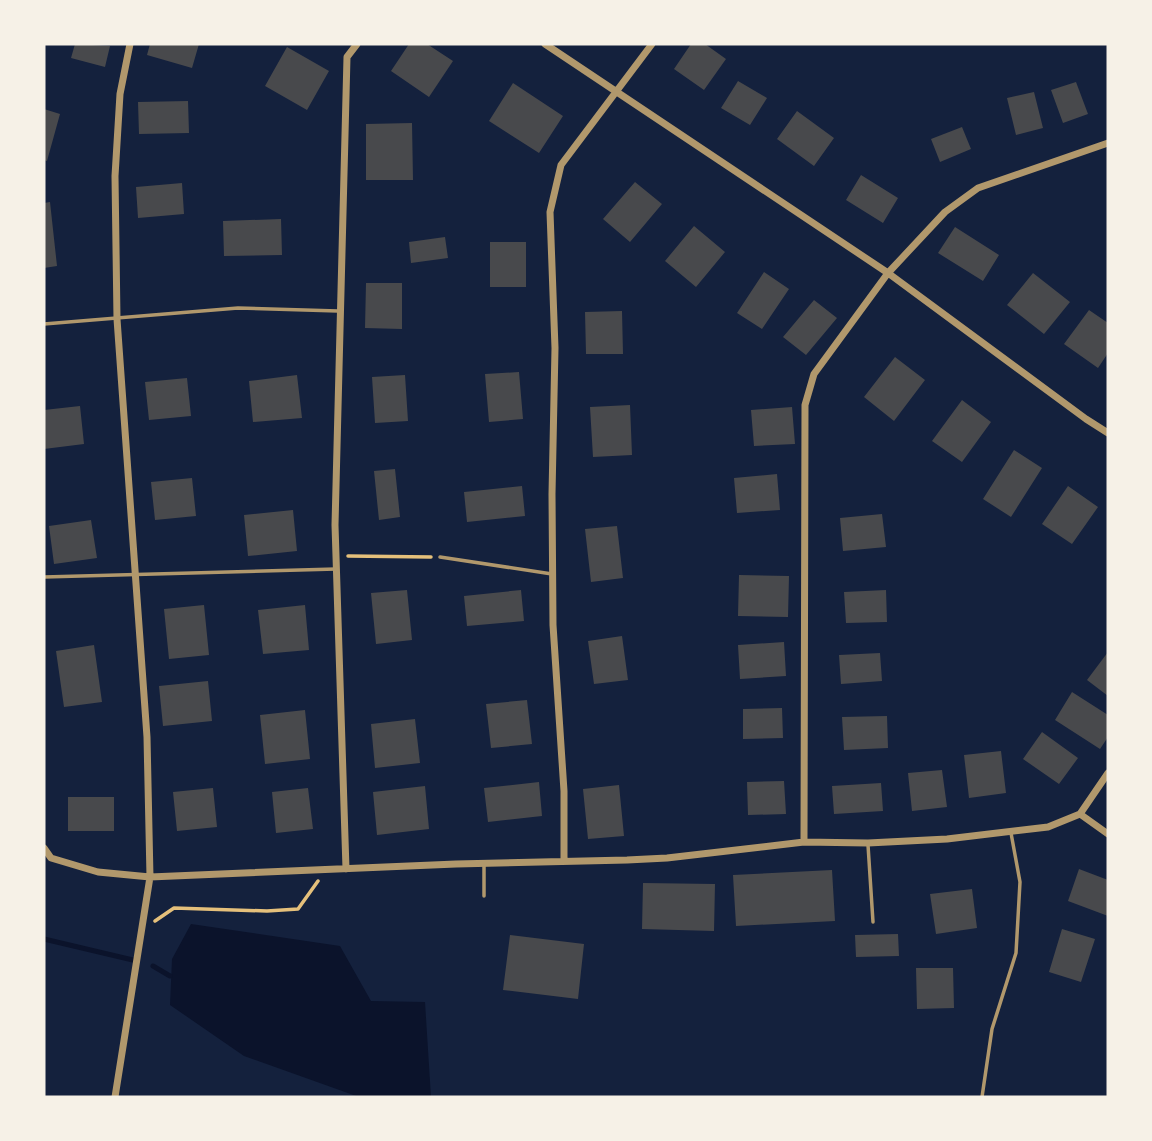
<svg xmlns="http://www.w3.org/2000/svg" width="1152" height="1141" font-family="'Exo 2',sans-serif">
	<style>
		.water { fill: #0b132b }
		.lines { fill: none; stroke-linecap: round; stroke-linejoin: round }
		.stream { stroke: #0b132b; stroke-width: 5 }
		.building { fill: #48494c }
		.path { stroke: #e5c07b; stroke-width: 3.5 }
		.service { stroke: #b1986c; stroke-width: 3.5 }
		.minor { stroke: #b1986c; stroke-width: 7 }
	</style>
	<rect width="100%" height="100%" fill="#14213d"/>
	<path class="water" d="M 191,924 L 340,946 L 371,1001 L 425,1002 L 431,1097 L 359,1097 L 244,1056 L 170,1005 L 172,959 Z"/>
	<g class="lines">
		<path class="stream" d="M 44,939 L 137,961
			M 153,966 L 170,976"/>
	</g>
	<path class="building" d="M 75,44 L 110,46 L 105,67 L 71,58 Z
		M 150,44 L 199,44 L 192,68 L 147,55 Z
		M 409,44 L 427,44 L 453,61 L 429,97 L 391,71 Z
		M 691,44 L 705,44 L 726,59 L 704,90 L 674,69 Z
		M 287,47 L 329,71 L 307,110 L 265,86 Z
		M 738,81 L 767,98 L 750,125 L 721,108 Z
		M 1076,82 L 1088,114 L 1063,123 L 1051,90 Z
		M 513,83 L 563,116 L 539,153 L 489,121 Z
		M 1034,92 L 1043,128 L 1016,135 L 1007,98 Z
		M 188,101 L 189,133 L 139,134 L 138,102 Z
		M 44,109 L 60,114 L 47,161 L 44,160 Z
		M 797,111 L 834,138 L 814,166 L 777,139 Z
		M 412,123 L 413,180 L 366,180 L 366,124 Z
		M 962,127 L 971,149 L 940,162 L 931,139 Z
		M 861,175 L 898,198 L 883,223 L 846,200 Z
		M 635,182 L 662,204 L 630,242 L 603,219 Z
		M 182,183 L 184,214 L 138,218 L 136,187 Z
		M 50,202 L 57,266 L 44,268 L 44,203 Z
		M 281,219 L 282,255 L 224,256 L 223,221 Z
		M 694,226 L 725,252 L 696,287 L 665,261 Z
		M 955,227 L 999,255 L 983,281 L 938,253 Z
		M 445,237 L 448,258 L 411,263 L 409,242 Z
		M 490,242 L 526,242 L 526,287 L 490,287 Z
		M 764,272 L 789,289 L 762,329 L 737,313 Z
		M 1033,273 L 1070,302 L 1044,334 L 1007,305 Z
		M 366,283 L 402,283 L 402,329 L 365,328 Z
		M 814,300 L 837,318 L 806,355 L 783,337 Z
		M 1089,310 L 1108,323 L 1108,353 L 1098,368 L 1064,344 Z
		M 622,311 L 623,354 L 586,354 L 585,312 Z
		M 895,357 L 925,380 L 894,421 L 864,397 Z
		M 519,372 L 523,419 L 489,422 L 485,374 Z
		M 297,375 L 302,418 L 253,422 L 249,381 Z
		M 405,375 L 408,421 L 375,423 L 372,377 Z
		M 187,378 L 191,416 L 149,420 L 145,382 Z
		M 962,400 L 991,422 L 962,462 L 932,441 Z
		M 630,405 L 632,455 L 593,457 L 590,407 Z
		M 80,406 L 84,444 L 44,449 L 44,410 Z
		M 792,407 L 795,444 L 754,446 L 751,410 Z
		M 1014,450 L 1042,468 L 1011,517 L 983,499 Z
		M 395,469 L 400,517 L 379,520 L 374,471 Z
		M 777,474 L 780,510 L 737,513 L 734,478 Z
		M 192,478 L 196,516 L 155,520 L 151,482 Z
		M 522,486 L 525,516 L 467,522 L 464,492 Z
		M 1068,486 L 1098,507 L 1072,544 L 1042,524 Z
		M 293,510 L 297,551 L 248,556 L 244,515 Z
		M 882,514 L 886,547 L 843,551 L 840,518 Z
		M 91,520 L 97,558 L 54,564 L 49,526 Z
		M 617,526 L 623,578 L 591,582 L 585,529 Z
		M 739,575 L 789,576 L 788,617 L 738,616 Z
		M 407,590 L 412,640 L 376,644 L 371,593 Z
		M 521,590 L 524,621 L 467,626 L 464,596 Z
		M 886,590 L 887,622 L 846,623 L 844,592 Z
		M 204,605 L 209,655 L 169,659 L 164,609 Z
		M 305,605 L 309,650 L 263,654 L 258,610 Z
		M 622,636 L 628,680 L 594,684 L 588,641 Z
		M 784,642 L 786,676 L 740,679 L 738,645 Z
		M 94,645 L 102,702 L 64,707 L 56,651 Z
		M 1108,652 L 1108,696 L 1087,680 Z
		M 880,653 L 882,681 L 841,684 L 839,655 Z
		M 208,681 L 212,721 L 163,726 L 159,686 Z
		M 1072,692 L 1108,715 L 1108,737 L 1100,749 L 1055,720 Z
		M 527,700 L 532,744 L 491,748 L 486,704 Z
		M 782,708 L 783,738 L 743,739 L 743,709 Z
		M 305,710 L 310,759 L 265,764 L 260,715 Z
		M 887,716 L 888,748 L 844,750 L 842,717 Z
		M 415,719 L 420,763 L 375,768 L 371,724 Z
		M 1042,732 L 1078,758 L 1059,784 L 1023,759 Z
		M 1001,751 L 1006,793 L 969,798 L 964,755 Z
		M 942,770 L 947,807 L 912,811 L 908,773 Z
		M 784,781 L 786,814 L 748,815 L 747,782 Z
		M 539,782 L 542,816 L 488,822 L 484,788 Z
		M 881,783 L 883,811 L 834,814 L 832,786 Z
		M 619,785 L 624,836 L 588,839 L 583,789 Z
		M 425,786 L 429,829 L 377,835 L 373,792 Z
		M 213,788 L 217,827 L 177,831 L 173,792 Z
		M 308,788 L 313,829 L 276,833 L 272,792 Z
		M 68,797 L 114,797 L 114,831 L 68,831 Z
		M 1079,869 L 1108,880 L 1108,916 L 1068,901 Z
		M 832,870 L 835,921 L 736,926 L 733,875 Z
		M 643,883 L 715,884 L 714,931 L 642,929 Z
		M 972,889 L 977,928 L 936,934 L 930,894 Z
		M 1062,929 L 1095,939 L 1081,982 L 1049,972 Z
		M 898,934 L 899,956 L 856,957 L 855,935 Z
		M 510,935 L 584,944 L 578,999 L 503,990 Z
		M 916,968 L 953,968 L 954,1008 L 917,1009 Z"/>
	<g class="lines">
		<path class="path" d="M 348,556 L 431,557
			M 155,921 L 174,908 L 267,911 L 298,909 L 318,881"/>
		<path class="service" d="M 44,324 L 238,308 L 338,311
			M 440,557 L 552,574
			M 44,577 L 336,569
			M 868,845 L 873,922
			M 484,896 L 484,865
			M 982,1097 L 992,1029 L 1016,953 L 1020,882 L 1011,833"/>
		<path class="minor" d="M 545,44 L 888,273 L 1086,419 L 1108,433
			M 1080,814 L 1108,773
			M 1080,814 L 1108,834
			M 804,842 L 805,405 L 814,374 L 888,273 L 945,212 L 978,188 L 1108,143
			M 44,848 L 51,858 L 98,872 L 150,877 L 456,864 L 627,860 L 667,858 L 804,842 L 868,843 L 947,839 L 1048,827 L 1080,814
			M 564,861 L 564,791 L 553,625 L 552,494 L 555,348 L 550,212 L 561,165 L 652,44
			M 346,869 L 335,525 L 347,57 L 357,44
			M 115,1097 L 150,877 L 147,737 L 117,319 L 115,176 L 120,94 L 130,44"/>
	</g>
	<rect width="1152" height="1141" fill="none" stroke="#f6f1e7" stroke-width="91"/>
</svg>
